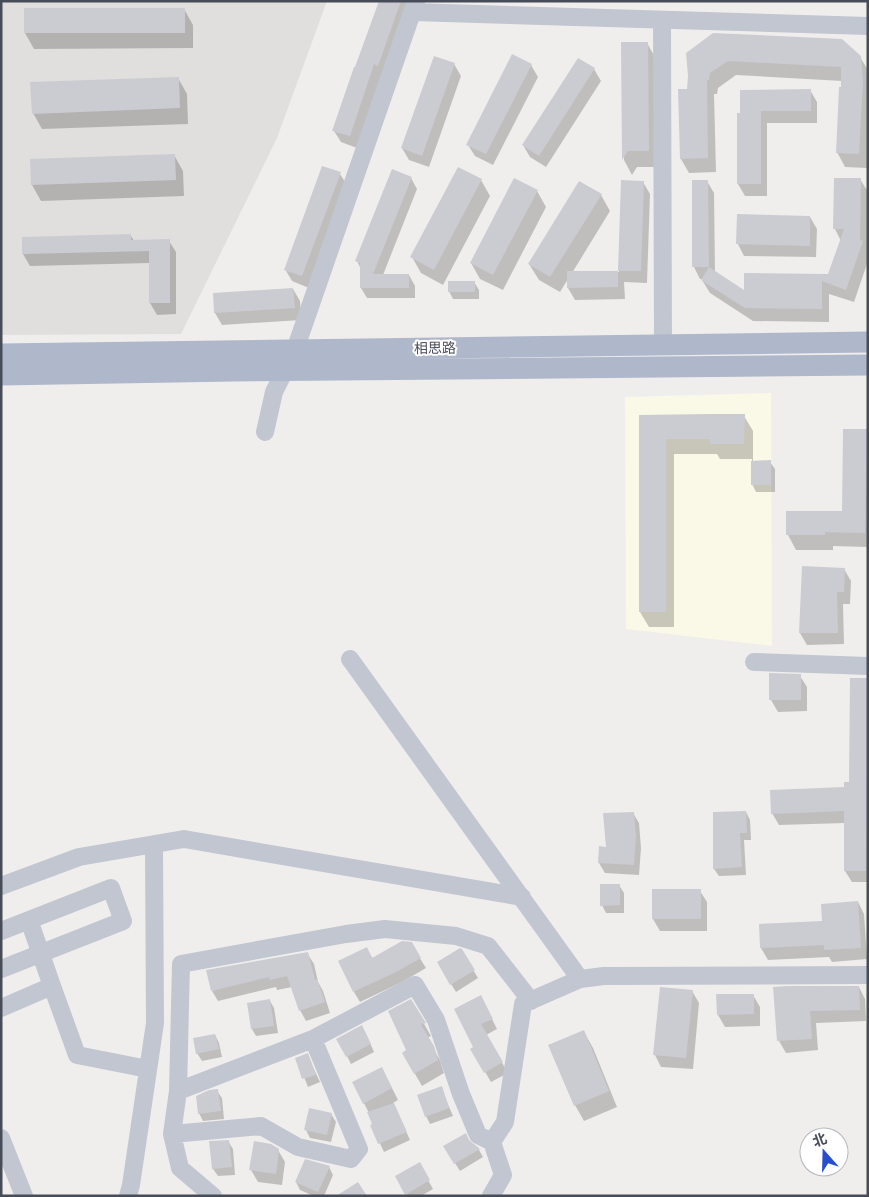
<svg xmlns="http://www.w3.org/2000/svg" width="869" height="1197" font-family="'Work Sans','Noto Sans SC',sans-serif">
	<style>
		.commercial { fill: #faf8e7 }
		.education { fill: #e0dfde }
		.shadow { fill: #0003 }
		.building { fill: #cbcbd2 }
		.lines { fill: none; stroke-linecap: round; stroke-linejoin: round }
		.minor { stroke: #c1c6d1; stroke-width: 18 }
		.major { stroke: #afb7ca; stroke-width: 21 }
		.labels { text-anchor: middle; dominant-baseline: central; stroke-width: 4; stroke-linejoin: round; paint-order: stroke }
		.street-label { font-size: 14px; fill: #474c59; stroke: #fff }
	</style>
	<rect width="100%" height="100%" fill="#f0eeed"/>
	<path class="commercial" d="M 771,393 L 772,646 L 626,629 L 625,397 Z"/>
	<path class="education" d="M 1,1 L 327,1 L 277,138 L 181,334 L 1,335 Z"/>
	<path class="shadow" d="M 380,1 L 408,1 L 385,77 L 381,76 L 357,148 L 341,142 L 334,131 Z
		M 184,9 L 193,25 L 193,48 L 34,49 L 25,33 Z
		M 647,43 L 656,59 L 658,167 L 637,167 L 632,175 L 624,160 L 622,44 Z
		M 688,54 L 860,57 L 868,70 L 867,168 L 845,167 L 837,152 L 842,81 L 736,75 L 718,88 L 717,94 L 714,94 L 716,172 L 689,173 L 681,159 L 688,90 Z
		M 454,64 L 461,76 L 429,167 L 409,160 L 402,148 Z
		M 531,65 L 538,77 L 493,165 L 475,156 L 468,145 Z
		M 594,69 L 601,81 L 546,167 L 530,157 L 523,145 Z
		M 178,78 L 187,94 L 188,124 L 42,129 L 33,113 Z
		M 810,90 L 817,102 L 817,123 L 767,123 L 767,196 L 745,196 L 738,184 L 738,114 Z
		M 174,155 L 183,171 L 184,196 L 41,201 L 32,185 Z
		M 340,174 L 347,185 L 309,288 L 292,281 L 285,269 Z
		M 411,178 L 417,189 L 383,275 L 409,275 L 415,286 L 415,298 L 367,298 L 361,288 L 361,269 L 357,261 Z
		M 860,179 L 868,192 L 868,261 L 854,302 L 829,294 L 829,322 L 753,321 L 710,293 L 702,280 L 703,279 L 700,279 L 694,267 L 707,181 L 714,193 L 715,272 L 745,292 L 829,276 L 841,241 L 835,229 Z
		M 481,180 L 490,196 L 443,285 L 421,273 L 412,257 Z
		M 622,181 L 643,182 L 650,194 L 647,283 L 624,282 L 625,299 L 575,300 L 568,288 L 568,279 L 560,292 L 539,280 L 529,264 L 601,195 L 610,211 L 572,273 L 619,272 Z
		M 537,191 L 546,207 L 503,290 L 480,279 L 471,263 Z
		M 810,217 L 817,229 L 816,257 L 744,256 L 738,244 Z
		M 131,236 L 134,241 L 169,241 L 176,252 L 176,314 L 157,315 L 150,303 L 150,263 L 30,266 L 23,254 Z
		M 474,282 L 479,290 L 479,299 L 453,299 L 449,291 Z
		M 293,289 L 300,301 L 301,320 L 222,325 L 215,313 L 214,294 Z
		M 640,416 L 744,416 L 753,431 L 753,462 L 770,462 L 775,469 L 775,492 L 756,492 L 752,484 L 752,459 L 720,459 L 717,454 L 674,454 L 674,627 L 649,627 L 640,612 Z
		M 867,430 L 868,547 L 833,546 L 833,550 L 796,550 L 788,535 L 788,512 L 843,512 Z
		M 844,569 L 851,581 L 850,604 L 843,604 L 844,644 L 807,645 L 800,633 Z
		M 800,676 L 807,687 L 807,711 L 778,712 L 771,700 Z
		M 868,680 L 868,882 L 852,882 L 845,871 L 845,823 L 779,825 L 772,813 L 846,789 L 850,783 Z
		M 746,812 L 750,820 L 751,840 L 744,840 L 746,875 L 719,876 L 714,869 L 713,846 Z
		M 633,813 L 639,823 L 641,848 L 639,875 L 605,873 L 599,863 L 607,848 Z
		M 619,885 L 624,893 L 624,913 L 606,913 L 602,905 Z
		M 700,891 L 707,902 L 707,931 L 660,931 L 653,919 Z
		M 858,902 L 864,914 L 867,959 L 832,962 L 829,957 L 768,960 L 761,948 L 760,926 L 823,922 Z
		M 411,944 L 426,968 L 402,982 L 360,1002 L 354,992 L 367,949 L 373,959 Z
		M 461,950 L 478,978 L 456,992 L 438,963 Z
		M 307,953 L 314,964 L 318,982 L 323,991 L 330,1013 L 306,1021 L 300,1010 L 292,987 L 277,990 L 276,987 L 218,1001 L 212,991 Z
		M 859,987 L 865,999 L 866,1021 L 816,1023 L 818,1050 L 786,1053 L 779,1041 L 775,988 Z
		M 692,991 L 699,1003 L 693,1069 L 661,1067 L 655,1055 Z
		M 753,995 L 760,1007 L 760,1026 L 725,1027 L 718,1015 Z
		M 270,1001 L 274,1008 L 278,1033 L 256,1036 L 252,1029 Z
		M 411,1001 L 431,1036 L 427,1038 L 440,1060 L 444,1073 L 422,1086 L 403,1053 L 408,1051 Z
		M 486,1007 L 497,1029 L 486,1035 L 508,1073 L 491,1082 L 472,1049 L 474,1048 L 455,1009 Z
		M 584,1032 L 593,1048 L 617,1107 L 584,1121 L 575,1105 Z
		M 366,1034 L 374,1052 L 351,1064 L 347,1056 Z
		M 215,1035 L 219,1043 L 222,1057 L 202,1061 L 197,1053 Z
		M 297,1059 L 311,1063 L 320,1082 L 308,1087 Z
		M 388,1080 L 398,1100 L 393,1103 L 410,1140 L 384,1152 L 372,1126 L 374,1125 L 369,1113 L 353,1082 Z
		M 441,1088 L 453,1116 L 430,1124 L 426,1116 Z
		M 217,1091 L 222,1098 L 224,1119 L 203,1121 L 199,1113 Z
		M 331,1114 L 336,1122 L 331,1142 L 310,1138 L 306,1130 Z
		M 228,1141 L 233,1149 L 235,1175 L 218,1176 L 213,1169 Z
		M 469,1142 L 479,1150 L 483,1157 L 460,1171 L 445,1147 Z
		M 278,1150 L 285,1162 L 282,1185 L 258,1182 L 251,1170 Z
		M 419,1164 L 433,1189 L 421,1196 L 408,1196 L 397,1177 Z
		M 329,1167 L 333,1175 L 324,1196 L 314,1196 L 300,1190 L 296,1182 Z"/>
	<path class="building" d="M 379,1 L 401,1 L 378,66 L 374,64 L 350,136 L 332,131 L 354,67 L 355,67 Z
		M 24,8 L 185,8 L 185,33 L 24,33 Z
		M 713,33 L 842,39 L 861,56 L 863,82 L 859,154 L 836,153 L 839,87 L 841,87 L 841,67 L 728,61 L 710,73 L 709,80 L 707,80 L 708,158 L 680,159 L 678,89 L 687,89 L 688,76 L 686,53 Z
		M 621,42 L 648,42 L 649,151 L 628,151 L 622,160 Z
		M 512,54 L 532,64 L 486,154 L 466,145 Z
		M 434,56 L 455,63 L 422,156 L 401,148 Z
		M 578,58 L 595,68 L 539,156 L 522,145 Z
		M 179,77 L 180,108 L 32,114 L 30,82 Z
		M 811,89 L 811,111 L 761,111 L 761,184 L 737,184 L 737,113 L 740,113 L 740,90 Z
		M 175,154 L 176,180 L 31,185 L 30,159 Z
		M 322,166 L 341,172 L 302,276 L 284,270 Z
		M 458,167 L 482,179 L 434,270 L 410,257 Z
		M 392,169 L 412,177 L 373,274 L 409,274 L 409,288 L 360,288 L 360,263 L 355,261 Z
		M 514,178 L 538,190 L 493,275 L 470,263 Z
		M 834,178 L 861,178 L 860,240 L 863,241 L 846,290 L 822,281 L 822,309 L 745,308 L 701,280 L 709,267 L 744,290 L 744,273 L 828,274 L 844,229 L 833,229 Z
		M 621,180 L 644,181 L 641,271 L 618,271 Z
		M 692,180 L 708,180 L 709,267 L 692,267 Z
		M 579,181 L 602,194 L 550,277 L 528,264 Z
		M 737,214 L 810,216 L 810,246 L 736,244 Z
		M 131,234 L 131,240 L 170,239 L 170,303 L 149,303 L 149,251 L 22,254 L 22,237 Z
		M 567,271 L 618,271 L 618,287 L 567,288 Z
		M 448,281 L 475,281 L 475,292 L 448,292 Z
		M 293,288 L 295,308 L 214,313 L 213,293 Z
		M 711,414 L 745,414 L 744,444 L 710,444 L 710,439 L 666,439 L 666,612 L 639,612 L 639,415 Z
		M 843,429 L 867,429 L 865,533 L 825,532 L 825,535 L 786,535 L 786,511 L 842,511 Z
		M 771,460 L 771,485 L 751,485 L 751,461 Z
		M 802,566 L 845,568 L 844,592 L 837,592 L 838,633 L 799,633 Z
		M 769,673 L 801,674 L 801,700 L 769,700 Z
		M 850,678 L 868,678 L 866,871 L 844,871 L 844,811 L 771,814 L 770,790 L 844,787 L 844,782 L 849,782 Z
		M 746,811 L 747,833 L 740,833 L 742,867 L 713,869 L 713,812 Z
		M 634,812 L 636,837 L 634,865 L 598,863 L 599,846 L 606,847 L 603,813 Z
		M 600,884 L 620,884 L 620,905 L 600,906 Z
		M 652,889 L 701,889 L 701,919 L 652,919 Z
		M 858,901 L 861,948 L 824,950 L 824,945 L 760,948 L 759,924 L 822,921 L 821,904 Z
		M 402,941 L 412,942 L 421,958 L 396,972 L 353,992 L 338,961 L 367,947 L 372,958 Z
		M 460,948 L 462,949 L 475,970 L 450,985 L 437,962 Z
		M 308,952 L 315,980 L 317,979 L 325,1002 L 299,1011 L 287,976 L 270,980 L 269,977 L 211,991 L 206,970 Z
		M 787,986 L 859,986 L 860,1010 L 810,1011 L 812,1039 L 777,1041 L 773,987 Z
		M 660,987 L 693,990 L 686,1058 L 653,1055 Z
		M 716,994 L 754,994 L 754,1014 L 717,1015 Z
		M 481,995 L 493,1019 L 481,1024 L 503,1062 L 484,1073 L 470,1049 L 473,1047 L 454,1009 Z
		M 270,999 L 274,1026 L 251,1029 L 247,1003 Z
		M 411,999 L 426,1023 L 421,1025 L 434,1046 L 438,1060 L 414,1074 L 402,1053 L 406,1050 L 388,1011 Z
		M 362,1025 L 371,1044 L 346,1057 L 336,1039 Z
		M 584,1030 L 609,1091 L 574,1106 L 548,1045 Z
		M 215,1034 L 219,1049 L 196,1054 L 193,1038 Z
		M 308,1053 L 316,1075 L 302,1079 L 295,1058 Z
		M 382,1067 L 392,1088 L 363,1104 L 352,1082 Z
		M 442,1086 L 449,1108 L 425,1117 L 417,1095 Z
		M 218,1089 L 221,1111 L 198,1114 L 196,1096 L 209,1090 Z
		M 394,1103 L 407,1132 L 378,1144 L 370,1125 L 372,1124 L 367,1112 Z
		M 309,1108 L 332,1113 L 327,1135 L 304,1130 Z
		M 466,1133 L 469,1140 L 480,1149 L 454,1164 L 443,1146 Z
		M 229,1140 L 232,1167 L 212,1169 L 209,1141 Z
		M 254,1141 L 271,1144 L 279,1149 L 276,1174 L 249,1170 Z
		M 305,1159 L 330,1166 L 318,1192 L 295,1182 Z
		M 420,1162 L 430,1180 L 405,1195 L 395,1176 Z
		M 358,1182 L 367,1196 L 336,1196 Z"/>
	<g class="lines">
		<path class="minor" d="M 413,12 L 868,26
			M 662,20 L 663,345
			M 265,432 L 274,392 L 295,350 L 416,1
			M 350,659 L 580,979
			M 754,662 L 868,666
			M 1,886 L 79,857 L 184,839 L 522,897
			M 29,920 L 52,986
			M 1,931 L 111,888 L 123,921 L 1,969
			M 1,1008 L 52,986 L 77,1055 L 148,1069
			M 178,1091 L 313,1039
			M 172,1134 L 261,1126 L 298,1147 L 351,1159 L 359,1149 L 313,1039 L 415,985 L 436,1020 L 461,1094 L 478,1135 L 492,1142 L 505,1122 L 523,1004 L 580,979 L 604,976 L 868,975
			M 1,1138 L 24,1196
			M 128,1196 L 131,1185 L 155,1023 L 154,844
			M 213,1196 L 180,1168 L 172,1134 L 178,1091 L 181,964 L 346,934 L 385,929 L 456,936 L 488,946 L 531,1001
			M 491,1196 L 503,1175 L 492,1142"/>
		<path class="major" d="M 1,354 L 868,342
			M 1,375 L 233,371 L 868,365"/>
	</g>
	<g class="labels">
		<g class="street-label">
			<text transform="translate(435 348) rotate(-1)">相思路</text>
		</g>
	</g>
	<rect width="869" height="1197" fill="none" stroke="#474c59" stroke-width="5"/>
	<g transform="translate(824 1152) rotate(340)"><circle r="24" fill="#ffffff" stroke="#b5b7bd"/>
	<path d="M0-4L9 19L0 12L-9 19Z" fill="#284dcf"/>
	<text y="-8" font-size="14" font-weight="bold" text-anchor="middle" fill="#474c59">北</text>
	</g>
</svg>
